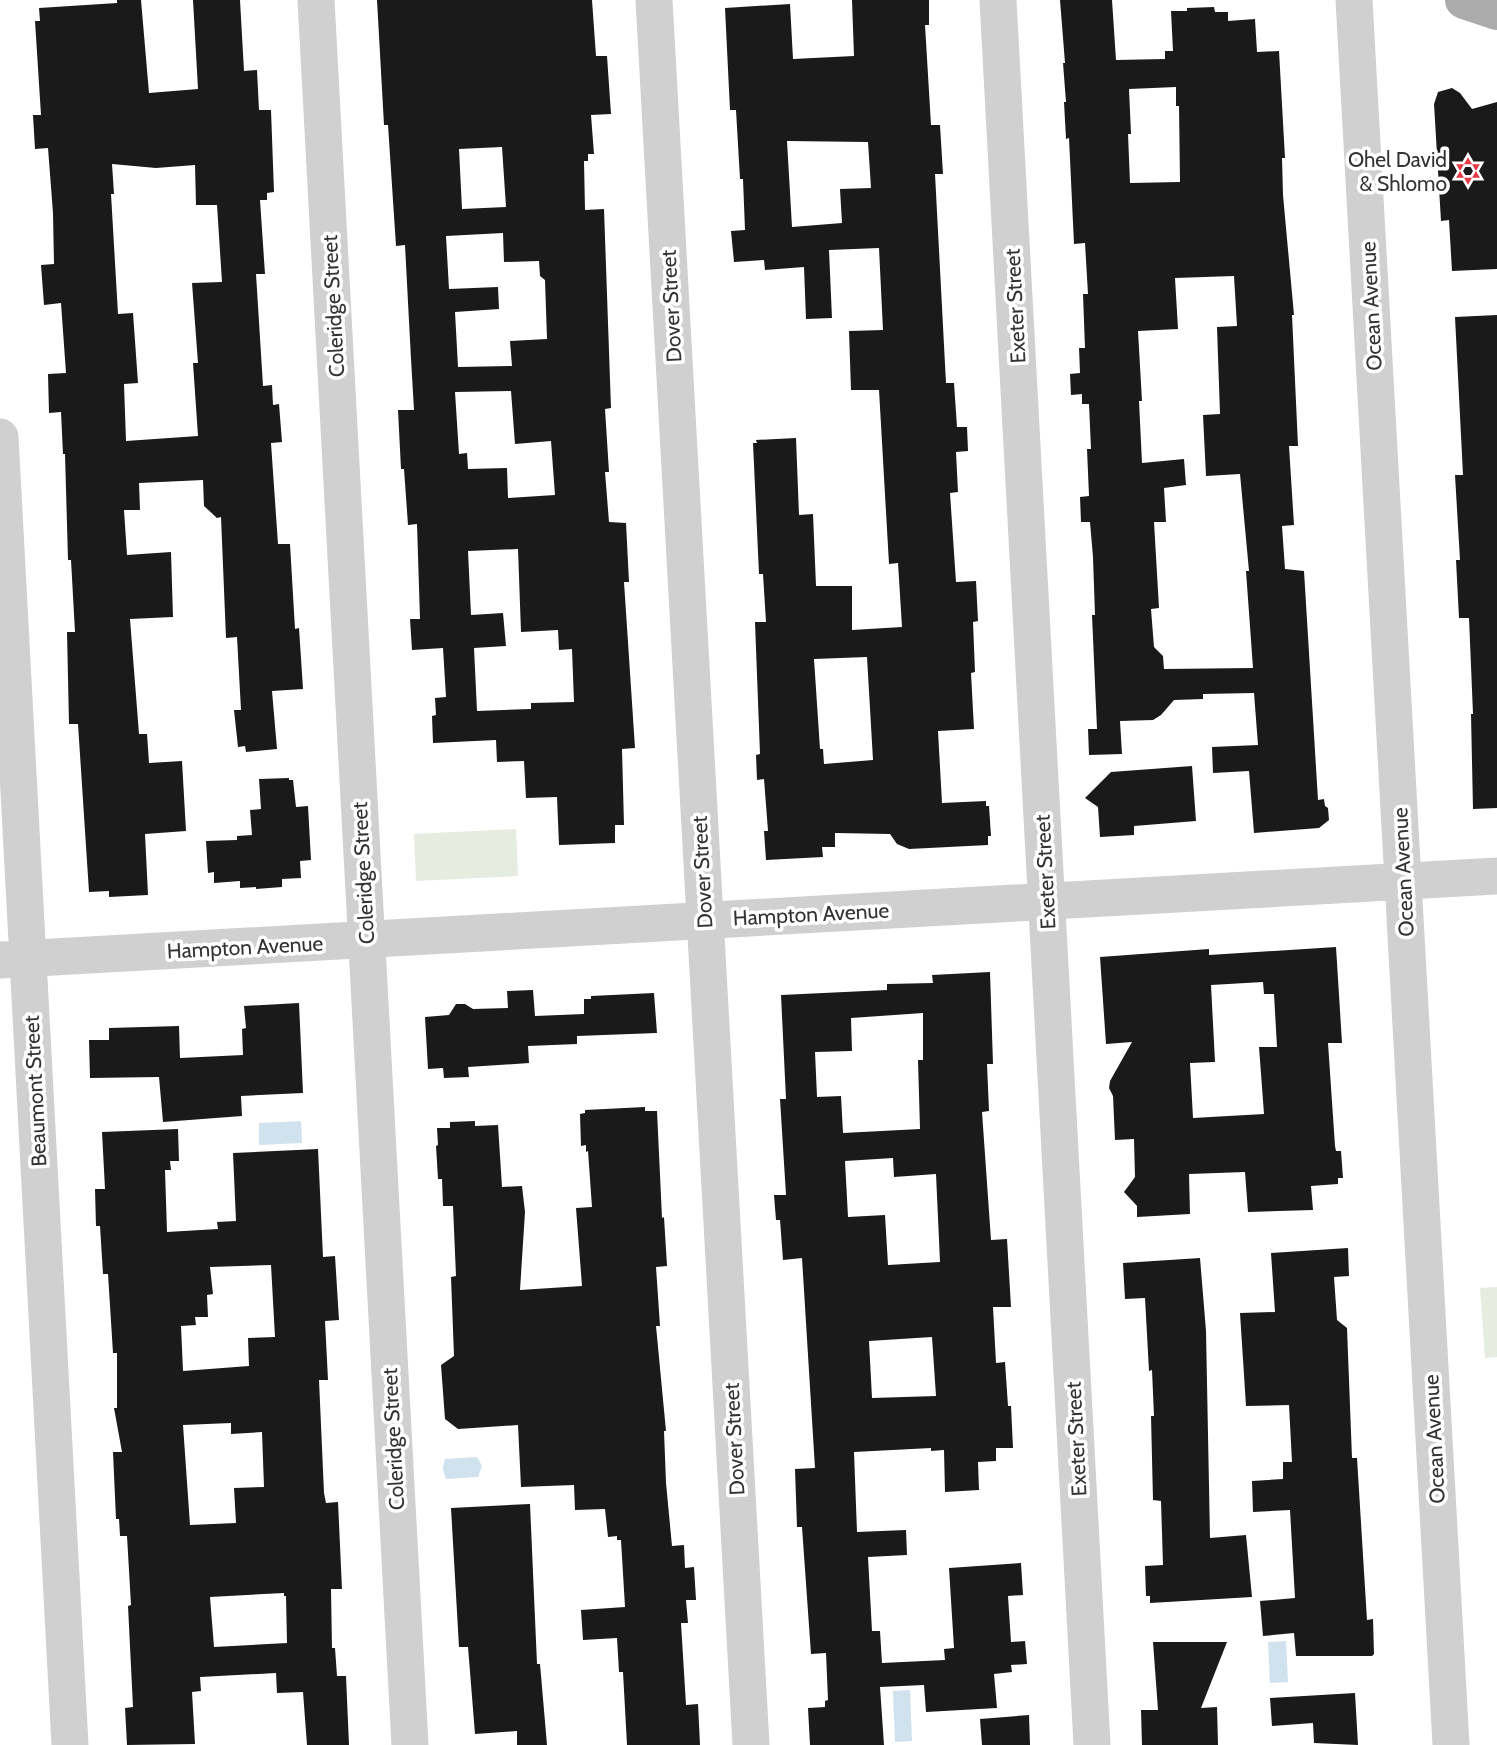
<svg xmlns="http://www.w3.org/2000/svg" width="1497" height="1745" font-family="Cabin,sans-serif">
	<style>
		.green { fill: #e6ecdf }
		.water { fill: #cfe2ee }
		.building { fill: #1a1a1a; fill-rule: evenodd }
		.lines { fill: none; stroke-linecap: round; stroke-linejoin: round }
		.minor { stroke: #d0d0d0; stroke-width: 37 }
		.major { stroke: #ababab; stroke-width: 38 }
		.labels { text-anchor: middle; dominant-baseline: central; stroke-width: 7; stroke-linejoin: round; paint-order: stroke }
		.poi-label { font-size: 21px; fill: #333; stroke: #fff; text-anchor: end }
		.street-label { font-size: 21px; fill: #333; stroke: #fff }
	</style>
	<rect width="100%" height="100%" fill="#fff"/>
	<path class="green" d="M 516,829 L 518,876 L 416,881 L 414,834 Z
		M 1497,1287 L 1497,1357 L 1485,1358 L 1480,1288 Z"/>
	<path class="water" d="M 301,1121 L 302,1143 L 259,1145 L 259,1123 Z
		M 477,1457 L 482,1466 L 478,1477 L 446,1479 C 442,1466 442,1472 445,1459 Z
		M 1286,1641 L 1288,1682 L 1270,1683 L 1268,1642 Z
		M 910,1690 L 912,1741 L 895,1742 L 893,1691 Z"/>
	<path class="building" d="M 117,0 L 141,0 L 149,93 L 198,89 L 193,0 L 240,0 L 244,71 L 257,70 L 259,110 L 271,110 L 274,192 L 267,193 L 267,200 L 260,200 L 265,274 L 256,274 L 263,386 L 272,385 L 273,405 L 279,404 L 282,442 L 271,443 L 278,544 L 290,544 L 295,629 L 299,628 L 303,689 L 272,691 L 277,749 L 246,752 L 245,746 L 238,747 L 234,710 L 241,710 L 237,637 L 226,638 L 221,517 L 217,518 L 204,506 L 203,480 L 139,483 L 140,510 L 124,510 L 127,555 L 171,552 L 173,617 L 130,619 L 139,734 L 147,734 L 149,763 L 182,761 L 186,831 L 145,834 L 148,895 L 109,897 L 109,891 L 89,892 L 78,724 L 69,724 L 67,632 L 75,632 L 71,560 L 68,560 L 65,454 L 63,454 L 61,412 L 49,413 L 48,374 L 66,373 L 61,303 L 44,305 L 41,265 L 54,264 L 53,213 L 48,148 L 35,149 L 33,115 L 41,115 L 35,21 L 40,21 L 39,8 L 117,3 ZM 112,164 L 156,168 L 195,165 L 196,205 L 217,205 L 222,282 L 192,283 L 198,363 L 193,363 L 198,436 L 126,441 L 124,384 L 138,383 L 133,313 L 118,314 L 111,194 L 114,194 Z
		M 377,0 L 592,0 L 596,56 L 607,56 L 611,114 L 591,115 L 594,154 L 588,154 L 588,161 L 584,161 L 585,210 L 604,209 L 611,408 L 605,409 L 609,472 L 605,472 L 609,522 L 626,523 L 629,582 L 624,582 L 635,748 L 622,749 L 624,825 L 615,825 L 615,843 L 559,845 L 557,797 L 526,798 L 524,761 L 497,762 L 496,740 L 433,743 L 432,716 L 436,715 L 435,698 L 446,697 L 443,648 L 412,650 L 410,619 L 420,619 L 417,524 L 408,525 L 404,469 L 401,469 L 398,410 L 414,410 L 411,359 L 405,245 L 396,246 L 388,125 L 384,125 ZM 502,147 L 506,207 L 462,209 L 459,149 ZM 503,233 L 504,262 L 539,261 L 540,276 L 545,280 L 547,339 L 510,341 L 512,366 L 458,367 L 455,312 L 499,309 L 498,287 L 449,289 L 446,236 ZM 511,391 L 515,444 L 551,441 L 555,495 L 508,498 L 507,468 L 468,469 L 467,453 L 459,454 L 455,392 ZM 518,549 L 521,632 L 558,630 L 559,650 L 572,649 L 574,702 L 531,703 L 531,709 L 477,711 L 474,648 L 506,646 L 503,613 L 471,615 L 468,551 Z
		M 852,0 L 929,0 L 929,25 L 925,25 L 931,125 L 940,125 L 943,174 L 935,174 L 946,383 L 954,383 L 957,427 L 967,427 L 968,451 L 956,452 L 958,492 L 950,493 L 956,582 L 976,581 L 978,621 L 973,622 L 975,672 L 971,673 L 974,729 L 938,731 L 942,803 L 986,801 L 986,806 L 989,806 L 991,836 L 988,836 L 988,845 L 909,849 L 897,844 L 890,834 L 835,833 L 835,847 L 822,847 L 823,857 L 766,860 L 764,831 L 768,831 L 764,779 L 757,780 L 756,755 L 760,754 L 755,622 L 766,622 L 763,574 L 759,574 L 753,443 L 757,443 L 756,440 L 796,438 L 799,515 L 813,514 L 816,586 L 852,586 L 852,630 L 902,627 L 898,563 L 889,564 L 879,390 L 851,390 L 849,331 L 883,330 L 879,248 L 829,250 L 832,318 L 806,319 L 804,267 L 765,270 L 764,260 L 734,262 L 731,231 L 745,230 L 743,179 L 740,179 L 736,110 L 730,110 L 725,8 L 790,4 L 793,59 L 854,56 ZM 787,141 L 868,142 L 871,188 L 840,189 L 842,223 L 792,227 ZM 867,657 L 873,760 L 824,764 L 823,749 L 820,749 L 814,659 Z
		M 1060,0 L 1112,0 L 1116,60 L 1165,59 L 1165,51 L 1173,51 L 1171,11 L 1187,11 L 1187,8 L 1214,7 L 1215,12 L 1228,12 L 1228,21 L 1255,19 L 1257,52 L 1279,51 L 1285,158 L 1282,158 L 1283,195 L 1294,315 L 1292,315 L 1298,446 L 1289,446 L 1294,525 L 1282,526 L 1285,569 L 1304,571 L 1318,800 L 1324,799 L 1325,806 L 1328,808 L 1329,820 L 1319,828 L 1254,833 L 1249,771 L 1213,773 L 1212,747 L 1258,745 L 1254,693 L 1203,694 L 1203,699 L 1174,700 L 1161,715 L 1153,720 L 1120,721 L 1122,754 L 1089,755 L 1088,729 L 1097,729 L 1092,615 L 1095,615 L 1093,557 L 1090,522 L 1081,522 L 1080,497 L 1089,496 L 1087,449 L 1091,449 L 1089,404 L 1082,404 L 1082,394 L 1071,395 L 1070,374 L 1080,373 L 1079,348 L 1085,348 L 1083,294 L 1088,294 L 1085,243 L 1074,244 L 1069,138 L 1066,139 L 1064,102 L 1066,102 L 1063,63 L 1065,63 ZM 1176,87 L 1176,106 L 1179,106 L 1180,182 L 1130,183 L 1128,134 L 1131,134 L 1129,89 ZM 1234,276 L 1237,326 L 1217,327 L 1220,414 L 1203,415 L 1206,476 L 1240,474 L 1249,571 L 1246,571 L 1253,668 L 1164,669 L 1163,656 L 1154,647 L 1151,609 L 1159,608 L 1154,522 L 1166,522 L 1164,488 L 1186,485 L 1184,459 L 1142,463 L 1139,401 L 1142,401 L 1138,331 L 1178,329 L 1175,278 Z
		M 1452,88 L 1460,93 L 1472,109 L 1497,102 L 1497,269 L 1452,271 L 1449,220 L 1441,221 L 1434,104 L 1438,92 Z
		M 1497,315 L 1497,808 L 1473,809 L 1471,714 L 1473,714 L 1469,618 L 1459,618 L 1456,560 L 1460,560 L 1455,475 L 1463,475 L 1455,317 Z
		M 1192,766 L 1196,821 L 1134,826 L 1134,835 L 1100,837 L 1098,807 L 1085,798 L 1111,772 Z
		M 289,778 L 289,780 L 293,780 L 296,807 L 308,806 L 311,860 L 300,861 L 301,878 L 282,879 L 282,887 L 256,889 L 256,887 L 240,888 L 240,881 L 214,883 L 214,872 L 208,873 L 206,841 L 237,840 L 237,836 L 252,835 L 250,810 L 261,809 L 259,779 Z
		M 1336,947 L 1342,1043 L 1328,1043 L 1335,1146 L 1336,1151 L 1341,1151 L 1343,1178 L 1338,1178 L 1338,1184 L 1311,1186 L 1313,1210 L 1248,1212 L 1245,1172 L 1189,1174 L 1190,1214 L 1137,1217 L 1137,1206 L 1124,1192 L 1135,1177 L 1134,1139 L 1115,1140 L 1113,1096 L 1109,1088 L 1110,1081 L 1132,1042 L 1106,1044 L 1100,957 L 1209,949 L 1209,955 ZM 1263,982 L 1264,994 L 1274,994 L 1277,1047 L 1259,1047 L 1264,1114 L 1193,1118 L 1190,1063 L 1215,1062 L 1211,985 Z
		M 990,972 L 993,1064 L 987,1064 L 989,1111 L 982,1112 L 991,1240 L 1007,1239 L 1011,1307 L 993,1307 L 996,1363 L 1005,1362 L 1008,1406 L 1011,1406 L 1013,1448 L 996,1448 L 996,1461 L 978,1462 L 979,1490 L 945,1492 L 944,1450 L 931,1451 L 931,1448 L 854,1452 L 857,1532 L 906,1530 L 907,1555 L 868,1557 L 872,1631 L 880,1631 L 882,1663 L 945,1660 L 944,1649 L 954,1648 L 949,1568 L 1021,1563 L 1023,1595 L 1008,1596 L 1011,1642 L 1025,1641 L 1027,1664 L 1011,1665 L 1012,1672 L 994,1674 L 997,1708 L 926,1712 L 924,1685 L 880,1687 L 884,1745 L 810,1745 L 808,1708 L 825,1707 L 825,1701 L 828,1700 L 826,1653 L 811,1654 L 802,1527 L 797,1527 L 795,1469 L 815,1468 L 802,1258 L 783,1260 L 780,1220 L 776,1220 L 774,1195 L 786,1195 L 780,1099 L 786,1099 L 781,995 L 887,990 L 887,984 L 933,983 L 932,975 ZM 923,1013 L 923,1060 L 918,1060 L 920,1129 L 843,1133 L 841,1096 L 817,1097 L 815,1052 L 852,1051 L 851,1018 ZM 893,1158 L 894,1177 L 936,1174 L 940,1262 L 888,1265 L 885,1215 L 848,1217 L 845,1161 ZM 932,1337 L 936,1396 L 872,1398 L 869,1341 Z
		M 533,990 L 535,1016 L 584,1014 L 584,999 L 591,999 L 591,996 L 654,993 L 657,1033 L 577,1036 L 577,1044 L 528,1046 L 529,1063 L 468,1067 L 469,1077 L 444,1078 L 443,1068 L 428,1069 L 425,1017 L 449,1015 L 456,1004 L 465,1004 L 473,1009 L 508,1008 L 507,991 Z
		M 299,1003 L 303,1093 L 241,1096 L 242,1116 L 163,1122 L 159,1077 L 90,1078 L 89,1040 L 109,1040 L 109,1028 L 179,1026 L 180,1058 L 243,1055 L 242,1029 L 246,1028 L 244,1006 Z
		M 645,1107 L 645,1111 L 657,1111 L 662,1218 L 664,1217 L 667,1266 L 656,1267 L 660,1326 L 656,1326 L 666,1431 L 664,1431 L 666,1483 L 672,1546 L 684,1545 L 685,1568 L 694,1567 L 696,1600 L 686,1600 L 688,1623 L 681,1623 L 686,1705 L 698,1704 L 700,1745 L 627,1745 L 623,1672 L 619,1672 L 617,1638 L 583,1640 L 581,1610 L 625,1607 L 621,1540 L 617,1540 L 617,1536 L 608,1537 L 605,1509 L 575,1510 L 574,1485 L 521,1487 L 518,1425 L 458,1429 L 445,1419 L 441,1365 L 454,1356 L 451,1277 L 456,1276 L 453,1206 L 443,1206 L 442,1179 L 438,1179 L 436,1146 L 438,1145 L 437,1128 L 450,1128 L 450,1122 L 475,1121 L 475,1126 L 498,1125 L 502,1187 L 522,1186 L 525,1212 L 520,1290 L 582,1286 L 576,1208 L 592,1207 L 588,1151 L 586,1152 L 586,1145 L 581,1146 L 580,1114 L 585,1113 L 585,1110 Z
		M 178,1129 L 179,1161 L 170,1161 L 171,1170 L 165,1170 L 167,1232 L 218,1229 L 217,1222 L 236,1221 L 233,1153 L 318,1149 L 323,1257 L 335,1256 L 339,1320 L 325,1321 L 328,1380 L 319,1380 L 324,1493 L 326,1503 L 338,1502 L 342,1589 L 331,1589 L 332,1648 L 335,1648 L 337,1676 L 346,1676 L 349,1745 L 307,1745 L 303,1692 L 277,1693 L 276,1673 L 200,1677 L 201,1691 L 192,1692 L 195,1744 L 127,1745 L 125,1708 L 133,1707 L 128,1606 L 131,1605 L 127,1536 L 120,1536 L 119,1519 L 116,1519 L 113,1452 L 122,1452 L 114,1408 L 117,1408 L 117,1353 L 113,1353 L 108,1274 L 103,1274 L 100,1226 L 96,1226 L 95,1189 L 105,1189 L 102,1132 ZM 271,1265 L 275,1337 L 248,1338 L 249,1366 L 183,1371 L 181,1326 L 196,1325 L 195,1317 L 208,1317 L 207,1295 L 213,1294 L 210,1267 ZM 231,1423 L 231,1434 L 262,1432 L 264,1487 L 234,1488 L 236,1523 L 190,1525 L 183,1425 ZM 284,1593 L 284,1596 L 286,1596 L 287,1643 L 214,1647 L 210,1597 Z
		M 1348,1248 L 1349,1276 L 1334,1277 L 1337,1320 L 1347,1328 L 1352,1458 L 1357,1458 L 1367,1620 L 1373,1619 L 1374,1654 L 1372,1656 L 1296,1656 L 1294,1633 L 1263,1636 L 1260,1601 L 1295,1598 L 1290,1510 L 1253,1512 L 1252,1481 L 1283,1479 L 1283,1462 L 1292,1462 L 1289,1405 L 1246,1406 L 1240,1313 L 1275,1312 L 1271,1253 Z
		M 1200,1258 L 1206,1331 L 1210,1538 L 1246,1535 L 1252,1597 L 1150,1603 L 1150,1596 L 1146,1596 L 1145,1566 L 1163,1565 L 1161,1501 L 1153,1500 L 1151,1416 L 1154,1416 L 1152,1370 L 1149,1371 L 1145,1298 L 1125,1299 L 1123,1263 Z
		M 530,1504 L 537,1664 L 540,1664 L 547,1745 L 517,1745 L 517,1731 L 475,1734 L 468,1647 L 459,1647 L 451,1508 Z
		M 1153,1642 L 1227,1642 L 1201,1708 L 1217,1707 L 1218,1745 L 1142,1745 L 1141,1710 L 1158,1710 Z
		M 1355,1693 L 1358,1745 L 1314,1743 L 1313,1723 L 1272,1726 L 1270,1698 Z
		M 1029,1715 L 1030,1745 L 982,1745 L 980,1719 Z"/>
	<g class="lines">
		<path class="minor" d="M 316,0 L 410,1745
			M 654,0 L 751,1745
			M 998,0 L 1092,1745
			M 1354,0 L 1451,1745
			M 0,437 L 70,1745
			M 0,960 L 1497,876"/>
		<path class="major" d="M 1464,0 L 1497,11"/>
	</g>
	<defs>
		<symbol id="synagogue-bare" viewBox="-9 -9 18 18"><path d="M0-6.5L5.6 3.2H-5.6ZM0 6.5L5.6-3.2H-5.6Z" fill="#e63946" stroke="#fff" stroke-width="2.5" paint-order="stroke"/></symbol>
	</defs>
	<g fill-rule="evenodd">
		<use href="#synagogue-bare" x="1449" y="152" width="38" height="38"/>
	</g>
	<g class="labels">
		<g class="poi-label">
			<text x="1447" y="159">Ohel David<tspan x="1447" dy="24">&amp; Shlomo</tspan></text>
		</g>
		<g class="street-label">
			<text transform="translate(333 306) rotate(-93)">Coleridge Street</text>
			<text transform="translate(671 306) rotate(-93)">Dover Street</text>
			<text transform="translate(1015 306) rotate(-93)">Exeter Street</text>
			<text transform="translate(1371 306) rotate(-93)">Ocean Avenue</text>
			<text transform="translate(702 872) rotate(-93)">Dover Street</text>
			<text transform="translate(1045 872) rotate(-93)">Exeter Street</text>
			<text transform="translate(1403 872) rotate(-93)">Ocean Avenue</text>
			<text transform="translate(363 873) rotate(-93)">Coleridge Street</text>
			<text transform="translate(811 914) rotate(-3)">Hampton Avenue</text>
			<text transform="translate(245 947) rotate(-3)">Hampton Avenue</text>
			<text transform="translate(35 1091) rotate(-93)">Beaumont Street</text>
			<text transform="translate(393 1439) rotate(-93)">Coleridge Street</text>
			<text transform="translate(734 1439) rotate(-93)">Dover Street</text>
			<text transform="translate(1076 1439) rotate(-93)">Exeter Street</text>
			<text transform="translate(1434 1439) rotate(-93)">Ocean Avenue</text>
		</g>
	</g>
</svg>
